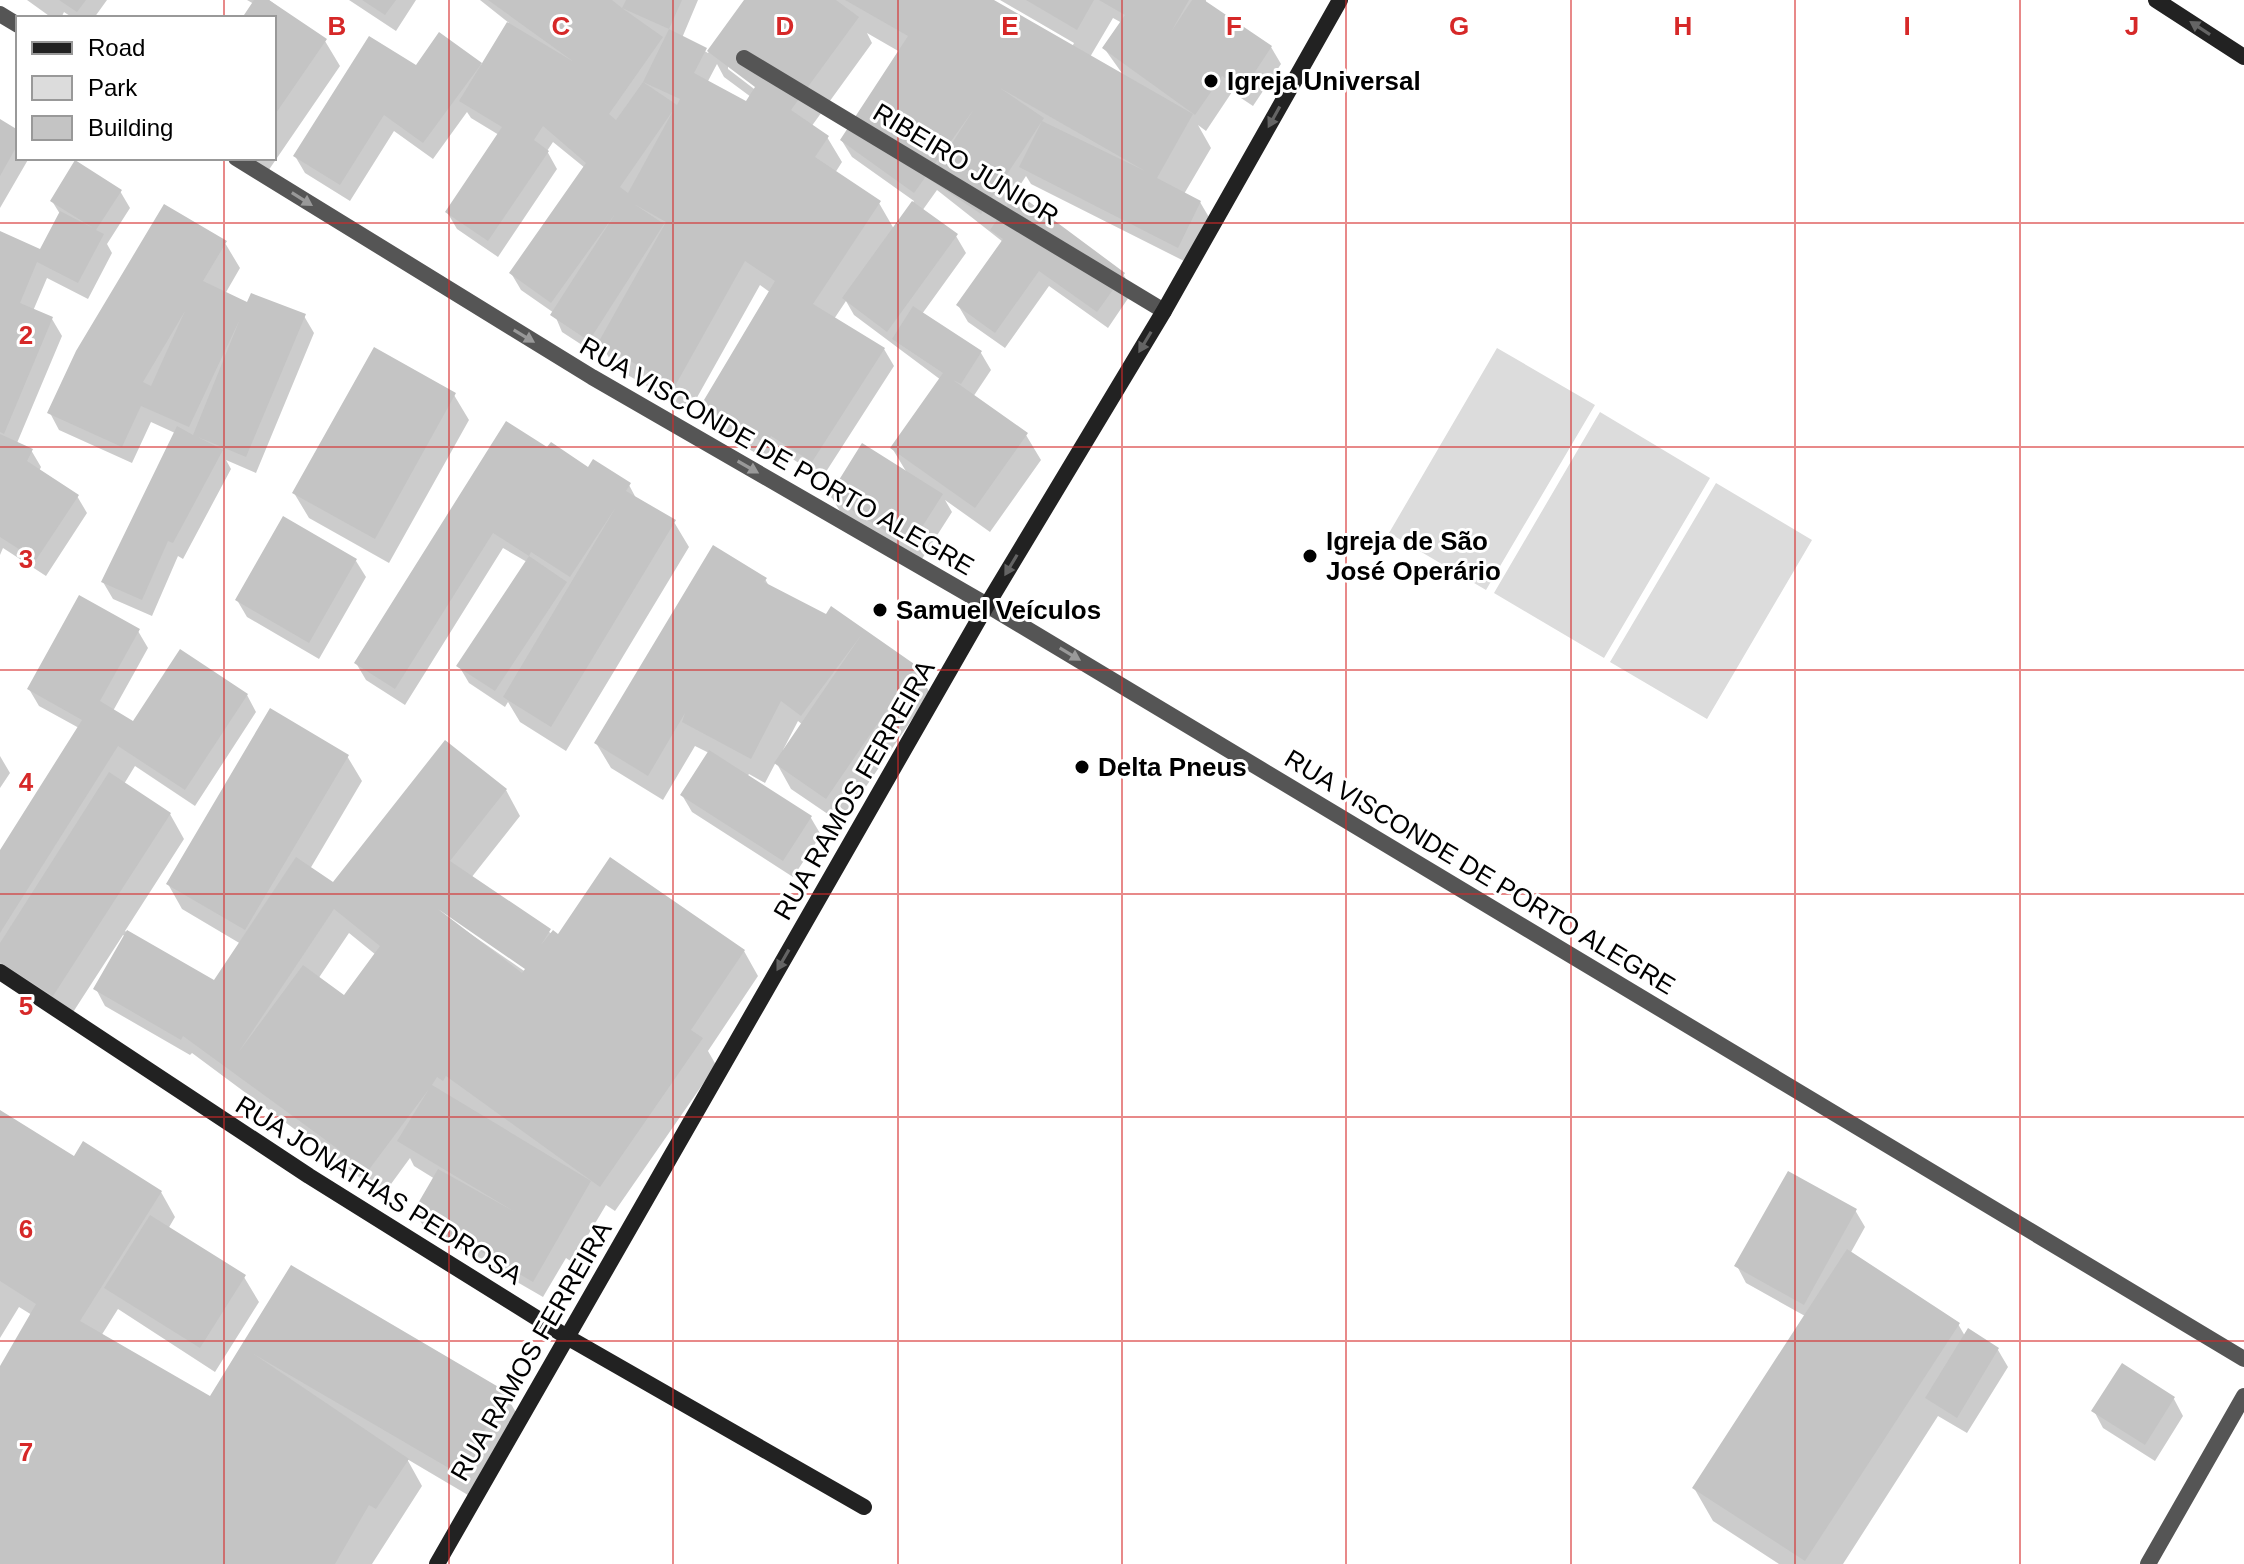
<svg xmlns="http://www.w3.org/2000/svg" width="2244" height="1564" font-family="Helvetica,sans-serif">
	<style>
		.green { fill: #dcdcdc }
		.shadow { fill: #0003; fill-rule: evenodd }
		.building { fill: #c4c4c4; fill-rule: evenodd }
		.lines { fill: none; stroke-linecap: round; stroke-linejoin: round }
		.lane { stroke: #555; stroke-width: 16 }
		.street { stroke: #555; stroke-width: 16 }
		.secondary { stroke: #222; stroke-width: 16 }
		.oneway { fill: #646464 }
		.oneway2 { fill: #999 }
		.grid { fill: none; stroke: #d62828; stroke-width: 2; stroke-opacity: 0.55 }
		.poi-dot { fill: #000; stroke: #fff; stroke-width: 3 }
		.labels { text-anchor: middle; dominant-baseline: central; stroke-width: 6; stroke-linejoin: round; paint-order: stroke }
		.poi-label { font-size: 26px; font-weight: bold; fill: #000; stroke: #fff; text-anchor: start }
		.street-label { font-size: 26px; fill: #000; stroke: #fff }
		.grid-label { font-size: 26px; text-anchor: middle; font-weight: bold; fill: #d62828; stroke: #fff; stroke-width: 6; stroke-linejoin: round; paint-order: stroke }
	</style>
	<rect width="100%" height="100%" fill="#fff"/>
	<path class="green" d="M 1497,348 L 1595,405 L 1486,590 L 1389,533 Z
		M 1600,412 L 1710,478 L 1604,658 L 1494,593 Z
		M 1716,483 L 1812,540 L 1707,719 L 1610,662 Z"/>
	<path class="shadow" d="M 27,0 L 107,0 L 94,18 L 73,18 L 64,12 L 61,18 L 52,18 Z
		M 247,0 L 269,0 L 325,41 L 340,66 L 266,174 L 243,158 L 274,158 L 274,18 L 244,18 L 254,4 Z
		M 349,0 L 416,0 L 396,31 Z
		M 480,0 L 698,0 L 682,38 L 708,53 L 747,0 L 990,0 L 1072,47 L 1074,43 L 1000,0 L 1206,0 L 1206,3 L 1271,47 L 1281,64 L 1253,106 L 1232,92 L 1206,131 L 1198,125 L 1211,148 L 1184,194 L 1200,202 L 1210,219 L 1188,263 L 1031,184 L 1026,176 L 1015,193 L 1123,274 L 1133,291 L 1108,328 L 1049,286 L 1005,348 L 968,322 L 958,305 L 1003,242 L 937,190 L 922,211 L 956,236 L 966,253 L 922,314 L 981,353 L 991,370 L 973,397 L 1026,435 L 1041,460 L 990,532 L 945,500 L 952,512 L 920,562 L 841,513 L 831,496 L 907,473 L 892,448 L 941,380 L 854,315 L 846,301 L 834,319 L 884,349 L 894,366 L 822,478 L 788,456 L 781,468 L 718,431 L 704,405 L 771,293 L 760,285 L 690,410 L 615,368 L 604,349 L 599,356 L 562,332 L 554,313 L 521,290 L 511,273 L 585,168 L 553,142 L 547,151 L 557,169 L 498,257 L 457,229 L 447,212 L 499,135 L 471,118 L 467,112 L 433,159 L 394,131 L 350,201 L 305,173 L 295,156 L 416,68 L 440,35 L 482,66 L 509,23 ZM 1113,18 L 1122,23 L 1104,48 L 1124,76 L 1090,57 ZM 867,33 L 900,52 L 842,141 L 852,157 L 914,201 L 894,229 L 879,203 L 835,173 L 842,162 L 827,137 L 811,127 L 872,43 ZM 717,64 L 724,77 L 751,97 L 747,104 L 707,83 ZM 728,64 L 765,91 L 762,95 L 728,69 Z
		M 0,122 L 18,132 L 18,158 L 29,158 L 0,208 Z
		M 120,191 L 130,208 L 107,244 L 112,253 L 88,299 L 47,278 L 33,311 L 52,319 L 62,336 L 17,443 L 31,450 L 41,467 L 39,471 L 77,496 L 87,513 L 46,576 L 3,548 L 0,555 L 0,232 L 41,251 L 60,214 L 52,201 Z
		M 225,243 L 240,268 L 225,294 L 248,304 L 304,316 L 314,333 L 256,473 L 226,460 L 231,469 L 183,559 L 178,556 L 152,616 L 113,599 L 103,582 L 175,433 L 151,422 L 132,463 L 59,430 L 50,413 Z
		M 454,395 L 469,420 L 389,563 L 309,518 L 294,493 Z
		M 548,450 L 629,485 L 637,500 L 674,522 L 689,547 L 566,751 L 520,722 L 508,702 L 505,707 L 469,683 L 459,666 L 527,562 L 503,548 L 405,705 L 366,680 L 356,663 Z
		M 356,561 L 366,577 L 319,659 L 247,617 L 237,600 Z
		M 765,579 L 769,586 L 825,616 L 832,609 L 915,668 L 930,693 L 841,823 L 791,789 L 776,762 L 765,783 L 749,774 L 747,777 L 811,818 L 821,835 L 793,877 L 692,812 L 682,795 L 709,753 L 695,746 L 663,800 L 611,768 L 596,743 ZM 798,721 L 803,725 L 785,751 L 783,750 Z
		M 138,631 L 148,648 L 113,711 L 132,723 L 247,695 L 256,712 L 195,806 L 135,766 L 124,784 L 170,814 L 184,839 L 125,931 L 215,983 L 241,944 L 182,909 L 168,884 L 347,756 L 362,781 L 310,869 L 334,885 L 506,790 L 520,816 L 471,878 L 552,934 L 744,951 L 758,976 L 708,1051 L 716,1065 L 615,1211 L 606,1205 L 572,1262 L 566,1258 L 543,1297 L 425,1229 L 415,1212 L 435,1179 L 414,1166 L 410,1158 L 383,1195 L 192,1053 L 190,1055 L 105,1006 L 96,989 L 126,937 L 123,935 L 68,1020 L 0,967 L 0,853 L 79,728 L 39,706 L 29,689 ZM 438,907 L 527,968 L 527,973 L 436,910 ZM 349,933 L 376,955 L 344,998 L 318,979 Z
		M 0,756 L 10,773 L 0,788 Z
		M 0,1112 L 73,1157 L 161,1192 L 175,1217 L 168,1229 L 244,1277 L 259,1302 L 215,1372 L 118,1309 L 101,1336 L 210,1399 L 292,1268 L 505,1394 L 520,1419 L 473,1498 L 407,1459 L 422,1486 L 372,1564 L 0,1564 L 0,1370 L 32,1315 L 19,1307 L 0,1338 Z
		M 1855,1210 L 1865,1227 L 1850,1254 L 1958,1324 L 1965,1336 L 1998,1350 L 2008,1367 L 1967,1433 L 1938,1416 L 1843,1564 L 1779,1564 L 1713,1521 L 1694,1488 L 1805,1316 L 1746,1283 L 1737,1266 Z
		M 2174,1399 L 2183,1416 L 2155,1461 L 2103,1428 L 2094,1411 Z"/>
	<path class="building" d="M 59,0 L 86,0 L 77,12 Z
		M 254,0 L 269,0 L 327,39 L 274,116 L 274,18 L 242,18 Z
		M 362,0 L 396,0 L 385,15 Z
		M 488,0 L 612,0 L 622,8 L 626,0 L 682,0 L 669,29 L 622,8 L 663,37 L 609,114 L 616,120 L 643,82 L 677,105 L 680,99 L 643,82 L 669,29 L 707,48 L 694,73 L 746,101 L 755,87 L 707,51 L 744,0 L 836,0 L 859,17 L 791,110 L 829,136 L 815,157 L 881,201 L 813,304 L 885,348 L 812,462 L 771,436 L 766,444 L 701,405 L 775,281 L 745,261 L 675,386 L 598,343 L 666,222 L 634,204 L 664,224 L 589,341 L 550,315 L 615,214 L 551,303 L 509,273 L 586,163 L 543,126 L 534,140 L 549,151 L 488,241 L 445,212 L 502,127 L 459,101 L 507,22 L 574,62 ZM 674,109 L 628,193 L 620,187 Z
		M 845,0 L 994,0 L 1193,114 L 1157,178 L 1201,201 L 1178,248 L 1019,167 L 1042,121 L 1145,171 L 1000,88 L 1044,118 L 981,214 L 929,179 L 974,109 L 914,193 L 840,140 L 908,36 Z
		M 1026,0 L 1094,0 L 1077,30 Z
		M 1099,0 L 1189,0 L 1171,32 L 1192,0 L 1204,0 L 1272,46 L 1243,90 L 1222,76 L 1195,115 L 1102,48 L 1125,15 Z
		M 439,32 L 482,63 L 423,143 L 384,115 L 340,185 L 293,156 L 369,36 L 416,65 Z
		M 0,119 L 18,130 L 18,144 L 0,176 Z
		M 75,160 L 122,190 L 96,230 L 104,234 L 78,283 L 37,262 L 20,303 L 53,317 L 4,434 L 0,432 L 0,231 L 40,249 L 60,211 L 93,228 L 50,201 Z
		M 1016,192 L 1125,273 L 1097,312 L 1039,271 L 995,333 L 956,305 L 1003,239 L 990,230 Z
		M 912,201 L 958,234 L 887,332 L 842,298 Z
		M 164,204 L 227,241 L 203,281 L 247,302 L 251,293 L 306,314 L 246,457 L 198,437 L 223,450 L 173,543 L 168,541 L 142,600 L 101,582 L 177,426 L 193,435 L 240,319 L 189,427 L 141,406 L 122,447 L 47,413 L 76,351 ZM 185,311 L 151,386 L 143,382 Z
		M 913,306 L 982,351 L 961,384 L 953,380 L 1028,433 L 975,508 L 890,448 L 943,373 L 892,339 Z
		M 374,347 L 456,393 L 375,539 L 292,493 Z
		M 506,421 L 547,447 L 551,442 L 588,467 L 593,459 L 631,483 L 626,491 L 676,520 L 551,727 L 503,697 L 616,507 L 570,577 L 531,552 L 529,556 L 567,582 L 495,691 L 456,666 L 529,556 L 493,533 L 395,689 L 354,663 Z
		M 0,434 L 33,449 L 27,461 L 79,495 L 36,560 L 0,537 Z
		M 862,443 L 943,494 L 910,546 L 829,496 Z
		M 283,516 L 357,559 L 309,643 L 235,600 Z
		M 713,545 L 767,578 L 764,582 L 826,614 L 831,606 L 917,666 L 826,799 L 774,763 L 862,634 L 801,716 L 781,701 L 751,759 L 682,722 L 685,713 L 648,776 L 594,743 Z
		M 79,595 L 140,629 L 100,701 L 133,721 L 180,649 L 248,694 L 185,790 L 118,746 L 0,933 L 0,850 L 82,720 L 27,689 Z
		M 270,708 L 349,755 L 245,930 L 166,884 Z
		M 445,740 L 507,789 L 450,861 L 551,929 L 541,945 L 553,930 L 558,934 L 610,857 L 745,950 L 691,1030 L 703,1038 L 600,1187 L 446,1076 L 443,1081 L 437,1077 L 432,1085 L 591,1181 L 533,1282 L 413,1212 L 438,1169 L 515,1212 L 397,1141 L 429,1089 L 368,1171 L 183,1036 L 181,1040 L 93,989 L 127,930 L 214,980 L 296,857 L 333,882 ZM 334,909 L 380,946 L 344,995 L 303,965 L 238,1053 ZM 438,909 L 525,969 L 522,973 Z
		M 709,750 L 812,816 L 783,861 L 680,795 Z
		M 109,772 L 171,813 L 53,996 L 0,962 L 0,943 Z
		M 0,1110 L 74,1156 L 83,1141 L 162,1191 L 80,1321 L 210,1396 L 291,1265 L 507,1392 L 459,1474 L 252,1353 L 409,1459 L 376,1509 L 369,1505 L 335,1564 L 0,1564 L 0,1366 L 36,1304 L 0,1281 Z
		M 1788,1171 L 1857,1209 L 1804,1305 L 1734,1266 Z
		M 150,1215 L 246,1275 L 200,1348 L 104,1288 Z
		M 1847,1249 L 1960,1323 L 1805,1561 L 1692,1488 Z
		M 1968,1328 L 1999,1348 L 1957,1418 L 1925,1398 Z
		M 2122,1363 L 2175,1397 L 2145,1445 L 2091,1411 Z"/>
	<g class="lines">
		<path class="lane" d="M 744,58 L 1164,311"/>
		<path class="street" d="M 0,14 L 18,25
			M 236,158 L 592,377 L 987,605 L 2244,1359
			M 2148,1564 L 2244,1396"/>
		<path class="secondary" d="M 2156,0 L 2244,57
			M 0,972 L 309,1176 L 567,1337 L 864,1507
			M 437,1564 L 987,605 L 1164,311 L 1340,0"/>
	</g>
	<defs><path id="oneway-solid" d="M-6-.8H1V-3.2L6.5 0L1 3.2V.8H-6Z" transform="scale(2)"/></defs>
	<g class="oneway">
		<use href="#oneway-solid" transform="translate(2200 28) rotate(-147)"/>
		<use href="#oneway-solid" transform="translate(1274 117) rotate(119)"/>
		<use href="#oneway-solid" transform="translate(1145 342) rotate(121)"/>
		<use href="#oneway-solid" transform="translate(1011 565) rotate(121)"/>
		<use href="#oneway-solid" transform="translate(783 960) rotate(120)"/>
	</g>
	<g class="oneway2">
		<use href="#oneway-solid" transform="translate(302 199) rotate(32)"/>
		<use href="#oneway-solid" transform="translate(524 336) rotate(31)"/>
		<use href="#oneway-solid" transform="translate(748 467) rotate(30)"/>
		<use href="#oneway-solid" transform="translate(1070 654) rotate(31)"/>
	</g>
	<path class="grid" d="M 224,0 L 224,18M 449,0 L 449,1564M 673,0 L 673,1564M 898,0 L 898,1564M 1122,0 L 1122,1564M 1346,0 L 1346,1564M 1571,0 L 1571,1564M 1795,0 L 1795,1564M 2020,0 L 2020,1564M 224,158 L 224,1564M 0,223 L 2244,223M 0,447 L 2244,447M 0,670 L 2244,670M 0,894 L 2244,894M 0,1117 L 2244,1117M 0,1341 L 2244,1341"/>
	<g class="poi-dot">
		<circle cx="1211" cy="81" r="8"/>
		<circle cx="1310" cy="556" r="8"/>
		<circle cx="880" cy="610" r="8"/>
		<circle cx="1082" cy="767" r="8"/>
	</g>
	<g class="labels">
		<g class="poi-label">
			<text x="1227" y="81">Igreja Universal</text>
			<text x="1326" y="541">Igreja de São<tspan x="1326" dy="30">José Operário</tspan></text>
			<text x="896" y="610">Samuel Veículos</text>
			<text x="1098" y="767">Delta Pneus</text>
		</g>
		<g class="street-label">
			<text transform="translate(966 164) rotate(31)">RIBEIRO JÚNIOR</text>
			<text transform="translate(777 456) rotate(30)">RUA VISCONDE DE PORTO ALEGRE</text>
			<text transform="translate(854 790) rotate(-60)">RUA RAMOS FERREIRA</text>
			<text transform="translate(1480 872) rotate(31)">RUA VISCONDE DE PORTO ALEGRE</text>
			<text transform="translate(379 1190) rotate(32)">RUA JONATHAS PEDROSA</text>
			<text transform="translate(531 1351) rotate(-60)">RUA RAMOS FERREIRA</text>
		</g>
	</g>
	<g class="grid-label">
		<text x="337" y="35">B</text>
		<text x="561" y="35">C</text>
		<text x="785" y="35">D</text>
		<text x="1010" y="35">E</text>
		<text x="1234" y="35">F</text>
		<text x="1459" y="35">G</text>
		<text x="1683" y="35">H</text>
		<text x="1907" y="35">I</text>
		<text x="2132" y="35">J</text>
		<text x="26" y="344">2</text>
		<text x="26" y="568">3</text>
		<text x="26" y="791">4</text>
		<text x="26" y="1015">5</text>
		<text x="26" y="1238">6</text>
		<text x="26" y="1461">7</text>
	</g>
	<rect x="16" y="16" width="260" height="144" fill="#ffffff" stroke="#999999" stroke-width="2"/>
	<rect x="32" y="42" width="40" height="12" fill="#222222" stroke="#999999" stroke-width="2"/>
	<text x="88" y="56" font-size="24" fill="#000000">Road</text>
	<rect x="32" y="76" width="40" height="24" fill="#dcdcdc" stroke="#999999" stroke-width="2"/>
	<text x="88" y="96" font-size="24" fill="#000000">Park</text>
	<rect x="32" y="116" width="40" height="24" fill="#c4c4c4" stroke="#999999" stroke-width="2"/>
	<text x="88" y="136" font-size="24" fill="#000000">Building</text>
</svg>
